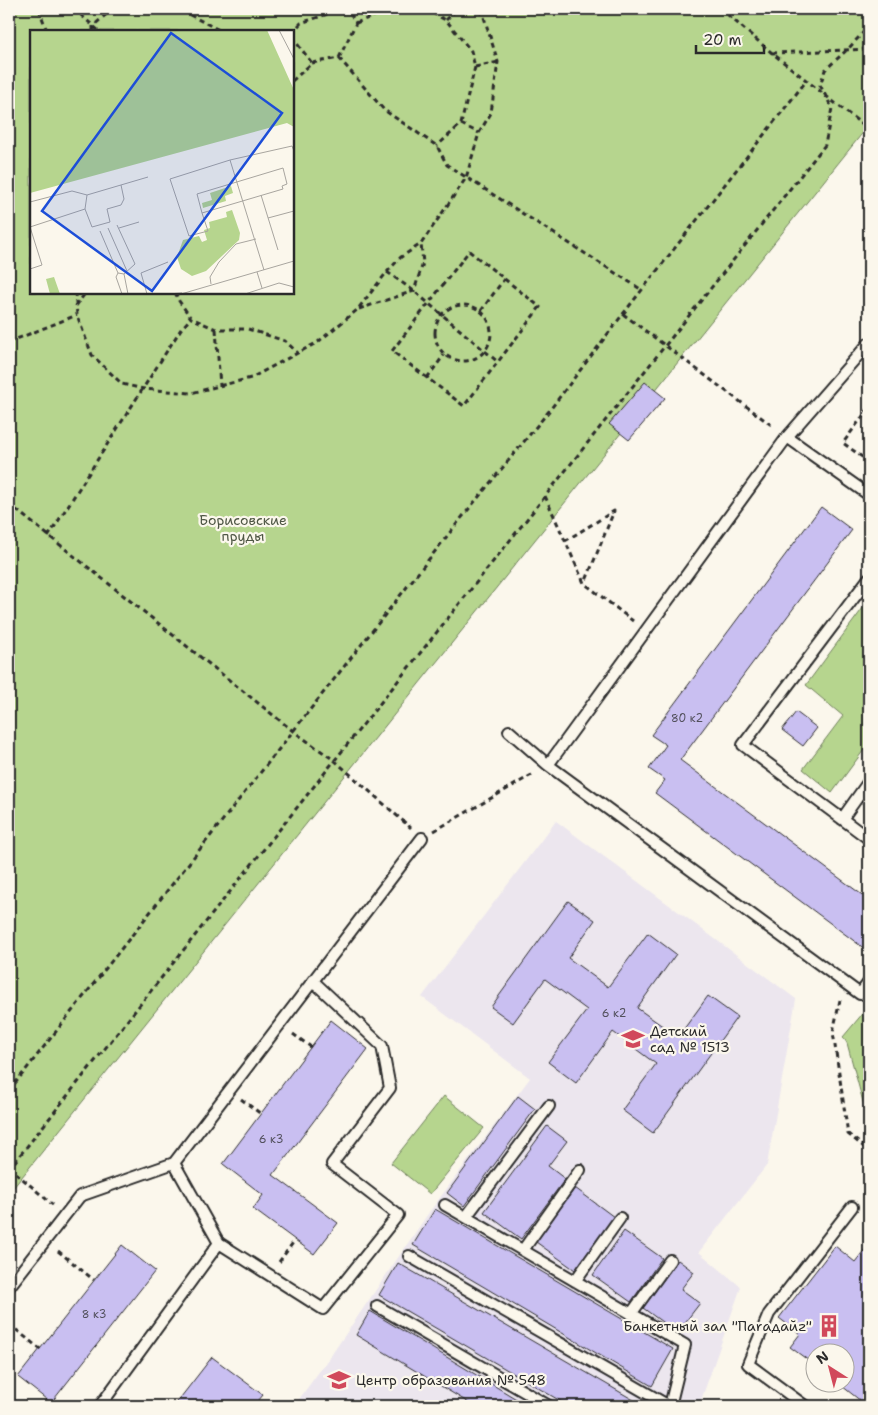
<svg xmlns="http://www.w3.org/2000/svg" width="878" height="1415" font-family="'Shantell Sans',sans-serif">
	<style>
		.built { fill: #ece6ee }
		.green { fill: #b6d58e; stroke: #70805c; fill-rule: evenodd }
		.building { fill: #c9bff1; stroke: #2b2b2b }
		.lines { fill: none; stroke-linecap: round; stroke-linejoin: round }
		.service-casing { stroke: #2b2b2b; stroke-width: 14 }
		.path { stroke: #2b2b2b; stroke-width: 3; stroke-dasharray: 5 4; stroke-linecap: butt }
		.service { stroke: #fbf7ec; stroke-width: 10 }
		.labels { text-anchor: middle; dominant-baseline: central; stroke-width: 4.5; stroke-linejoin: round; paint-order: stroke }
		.number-label { font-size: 11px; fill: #52505c }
		.park-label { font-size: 14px; fill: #4e5644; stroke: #fbf7ec }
		.poi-label { font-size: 14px; fill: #2b2b2b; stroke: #fbf7ec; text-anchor: start }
		.inset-road { fill: none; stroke: #a8a59f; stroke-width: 1 }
		.view { fill: #1d4ed8; fill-opacity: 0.15; stroke: #1d4ed8; stroke-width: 2.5 }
		.inset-edge { fill: none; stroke: #2b2b2b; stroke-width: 2.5 }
	</style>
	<rect width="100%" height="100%" fill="#fbf7ec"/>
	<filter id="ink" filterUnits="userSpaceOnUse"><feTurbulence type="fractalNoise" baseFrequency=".02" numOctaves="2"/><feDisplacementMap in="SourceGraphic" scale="10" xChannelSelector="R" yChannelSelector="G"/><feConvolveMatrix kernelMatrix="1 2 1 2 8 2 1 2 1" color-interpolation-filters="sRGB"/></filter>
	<g filter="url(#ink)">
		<path class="built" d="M 556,821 L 796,999 L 767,1165 L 699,1252 L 741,1287 L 699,1406 L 294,1406 L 332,1354 L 430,1211 L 530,1078 L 422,997 Z"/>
		<path class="green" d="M 9,9 L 869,9 L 869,125 L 9,1193 ZM 31,31 L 292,31 L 292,292 L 31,292 Z
			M 869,600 L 869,743 L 832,793 L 803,769 L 843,716 L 806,685 Z
			M 869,1006 L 869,1124 L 847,1043 L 843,1037 Z
			M 444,1096 L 484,1128 L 430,1194 L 391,1163 Z"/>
		<path class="building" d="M 645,382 L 665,398 L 629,440 L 609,424 Z
			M 821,507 L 852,530 L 680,760 L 869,900 L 869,952 L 655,793 L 665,780 L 649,769 L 666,745 L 651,735 Z
			M 796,712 L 817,728 L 803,746 L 782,730 Z
			M 568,901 L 595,920 L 568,958 L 608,987 L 648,933 L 676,954 L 637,1008 L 678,1037 L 708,996 L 737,1017 L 653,1133 L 622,1110 L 656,1064 L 613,1032 L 576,1083 L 548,1062 L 587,1010 L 545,979 L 513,1023 L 491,1007 Z
			M 331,1020 L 368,1049 L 273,1175 L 338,1223 L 314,1254 L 253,1209 L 263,1195 L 223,1164 Z
			M 518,1096 L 535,1109 L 464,1206 L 447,1193 Z
			M 547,1126 L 567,1141 L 548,1166 L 565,1179 L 521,1239 L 484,1212 Z
			M 575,1188 L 614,1217 L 575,1270 L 536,1242 Z
			M 435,1209 L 673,1349 L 652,1386 L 413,1245 Z
			M 624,1231 L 662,1258 L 631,1302 L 593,1275 Z
			M 869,1244 L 869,1406 L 867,1406 L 837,1382 L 846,1382 L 846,1352 L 816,1352 L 816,1366 L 790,1347 L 800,1334 L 779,1318 L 835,1246 L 855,1262 Z
			M 122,1245 L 155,1271 L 51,1403 L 18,1377 Z
			M 678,1260 L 694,1272 L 681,1289 L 700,1303 L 677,1333 L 643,1308 Z
			M 398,1263 L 644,1406 L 569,1406 L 379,1295 Z
			M 370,1311 L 528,1406 L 474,1406 L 356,1335 Z
			M 212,1357 L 263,1395 L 254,1406 L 174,1406 Z"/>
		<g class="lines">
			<defs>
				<path id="service" d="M 869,343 L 787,437 L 548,765 L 860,994 L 869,982
					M 787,437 L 869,495
					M 869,578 L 743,745 L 869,839
					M 509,731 L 548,765
					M 842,819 L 869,781
					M 445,1205 L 685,1345 L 670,1406
					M 466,1217 L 549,1106
					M 219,1243 L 323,1309 L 398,1215 L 332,1164 L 390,1088 L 382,1046 L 313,981
					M 523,1250 L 580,1170
					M 409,1256 L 669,1406
					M 575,1281 L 620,1218
					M 9,1287 L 80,1196 L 174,1163 L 422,838
					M 377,1306 L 549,1406
					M 631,1314 L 670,1260
					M 100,1406 L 219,1243 L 174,1163
					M 805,1406 L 748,1364 L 769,1314 L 852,1207"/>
			</defs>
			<use href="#service" class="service-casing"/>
			<path class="path" d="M 39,9 L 47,31
				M 74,9 L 99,31
				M 424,9 L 446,20 L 471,51 L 475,67 L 461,124 L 437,146
				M 721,9 L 772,53 L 869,130
				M 446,20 L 457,9
				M 356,23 L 386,11 L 411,9
				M 93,31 L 93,26 L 109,12 L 122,9 L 186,13 L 221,31
				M 292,33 L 301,23 L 342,9
				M 292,37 L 312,63
				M 772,53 L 869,49
				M 339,58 L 356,23 L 348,9
				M 475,67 L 498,62
				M 292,81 L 312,63 L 339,58 L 384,110 L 437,146 L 447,165 L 642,290
				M 461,124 L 479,133
				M 469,251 L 540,307 L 464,406 L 392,351 Z
				M 387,272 L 414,291 L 498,362
				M 75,292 L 77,315 L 92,355 L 122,384 L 144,389 L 191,393 L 251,378 L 318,342 L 357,310 L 387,272 L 401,257 L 421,244 L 466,178 L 479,133 L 491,113 L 498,62 L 483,14 L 477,9
				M 175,292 L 179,301 L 191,318 L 216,329 L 248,329 L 285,341 L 298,353
				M435 333a28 28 0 1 1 56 0a28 28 0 1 1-56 0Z
				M 76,306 L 86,292
				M 359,309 L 414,291 L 423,263 L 421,244
				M 481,311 L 504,279
				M 623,314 L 774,427
				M 216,329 L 220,386
				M 9,342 L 77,315
				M 427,378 L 444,355
				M 869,408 L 843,443 L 869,462
				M 545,496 L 584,583 L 633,621
				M 9,504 L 293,731 L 334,760 L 411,828
				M 48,537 L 181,329 L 191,318
				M 565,541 L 614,511 L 585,583
				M 434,831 L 535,773
				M 840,1000 L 833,1032 L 848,1134 L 869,1151
				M 293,1034 L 311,1047
				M 9,1091 L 459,521 L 549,411 L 623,314 L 807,80
				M 241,1099 L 261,1114
				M 9,1167 L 53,1205
				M 9,1169 L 825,145 L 832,108 L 820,85 L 825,70 L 849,48 L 869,26
				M 58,1251 L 94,1280
				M 279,1262 L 295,1240
				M 9,1324 L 40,1349"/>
			<use href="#service" class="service"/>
		</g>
	</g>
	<defs>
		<symbol id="school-bare" viewBox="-9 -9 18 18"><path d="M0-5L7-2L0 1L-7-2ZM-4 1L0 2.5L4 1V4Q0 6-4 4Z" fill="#d1495b" stroke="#fbf7ec" stroke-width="2.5" paint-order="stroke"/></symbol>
		<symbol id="building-bare" viewBox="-9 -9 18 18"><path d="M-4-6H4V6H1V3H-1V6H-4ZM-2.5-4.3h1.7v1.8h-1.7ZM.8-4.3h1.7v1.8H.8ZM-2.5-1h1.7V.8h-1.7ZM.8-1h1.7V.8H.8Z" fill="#d1495b" stroke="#fbf7ec" stroke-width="2.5" paint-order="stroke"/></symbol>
	</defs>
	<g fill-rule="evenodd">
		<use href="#school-bare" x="617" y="1023" width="32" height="32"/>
		<use href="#building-bare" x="813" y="1310" width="32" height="32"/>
		<use href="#school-bare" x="323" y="1364" width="32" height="32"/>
	</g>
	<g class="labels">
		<g class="number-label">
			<text x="687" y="718">80 к2</text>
			<text x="614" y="1013">6 к2</text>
			<text x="271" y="1139">6 к3</text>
			<text x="94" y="1314">8 к3</text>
		</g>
		<g class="park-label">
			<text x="243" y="520">Борисовские<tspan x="243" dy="16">пруды</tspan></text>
		</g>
		<g class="poi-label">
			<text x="650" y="1031">Детский<tspan x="650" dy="16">сад № 1513</tspan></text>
			<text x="812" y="1326" text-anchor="end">Банкетный зал "Паrадайz"</text>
			<text x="356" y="1380">Центр образования № 548</text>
		</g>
	</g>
	<g transform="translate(30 30)">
		<rect width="264" height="264" fill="#fbf7ec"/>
		<path d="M 0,0 L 237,0 L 264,60 L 264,97 L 257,93 L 0,163 ZM 201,156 L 203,163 L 195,166 L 196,171 L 173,178 L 172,173 L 182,170 L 180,163 ZM 202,180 L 210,203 L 209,210 L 176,241 L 162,246 L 151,239 L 147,227 L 153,210 L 169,206 L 172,212 L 177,210 L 174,200 L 180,198 L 179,192 L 197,187 L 196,182 ZM 24,247 L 30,264 L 20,264 L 16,249 Z" fill="#b6d58e"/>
		<path class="inset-road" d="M 249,0 L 264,29M 200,130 L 234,240M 231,165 L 248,220M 0,172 L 42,161 L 57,165 L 118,147M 55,179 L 62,197 L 80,192 L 77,179 L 91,175 L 94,169 L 91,155M 172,183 L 253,159 L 252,156 L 257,154 L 253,138 L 167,164 L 172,183 L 178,201 L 159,206 L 140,149 L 200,130 L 262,116 L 264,121M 238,188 L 264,181M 87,195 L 105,234 L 94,244 L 98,264M 0,197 L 55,179 L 57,165M 0,197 L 12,235 L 0,239M 78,198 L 97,241M 89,198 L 109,192M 70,201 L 88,243 L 94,244M 227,242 L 232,258M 88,243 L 86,247 L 92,264M 181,254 L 180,247 L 189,232 L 206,214 L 226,209M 117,264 L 111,243 L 138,232M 137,264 L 152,263M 151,264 L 264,231M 215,264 L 249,253 L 264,257"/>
		<path class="view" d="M 141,3 L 252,83 L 122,261 L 12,181 Z"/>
		<rect width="264" height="264" class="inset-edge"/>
	</g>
	<rect width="878" height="1415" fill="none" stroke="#fbf7ec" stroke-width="30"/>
	<rect x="15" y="15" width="848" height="1385" fill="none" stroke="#2b2b2b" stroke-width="2" filter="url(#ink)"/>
	<g transform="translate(830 1368) rotate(324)"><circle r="24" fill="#fbf7ec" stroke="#a8a59f"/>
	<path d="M0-4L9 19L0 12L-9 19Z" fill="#d1495b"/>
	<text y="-8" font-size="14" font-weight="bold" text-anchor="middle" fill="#2b2b2b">N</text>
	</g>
	<path d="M696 45v8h68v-8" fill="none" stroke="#2b2b2b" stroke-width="2.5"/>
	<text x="703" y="45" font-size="15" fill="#2b2b2b" stroke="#fbf7ec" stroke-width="4" paint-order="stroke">20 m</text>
</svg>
